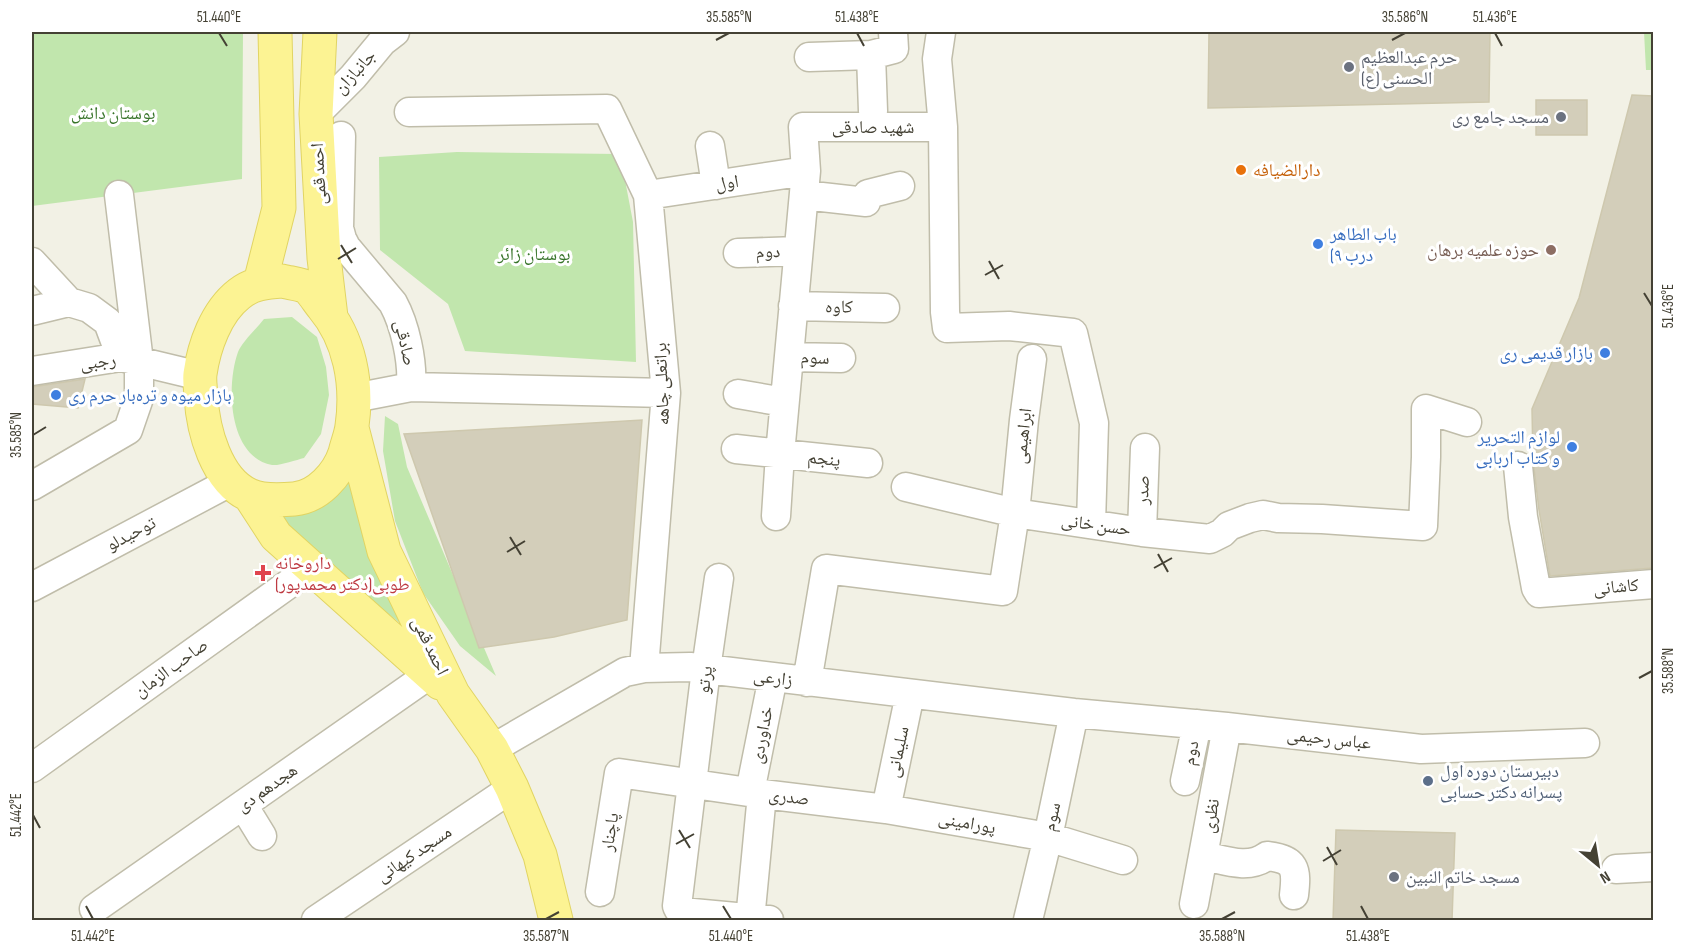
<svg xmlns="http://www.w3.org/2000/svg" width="1685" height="952" font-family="'Sofia Sans Condensed','Noto Naskh Arabic',sans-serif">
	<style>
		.green { fill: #c1e6ad }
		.building { fill: #d3ceba; stroke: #cec8ae; stroke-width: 1.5 }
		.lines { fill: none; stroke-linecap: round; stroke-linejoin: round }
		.minor-casing { stroke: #c0bdaa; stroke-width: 31 }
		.major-casing { stroke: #e1d463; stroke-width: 35 }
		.minor { stroke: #fff; stroke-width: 28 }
		.major { stroke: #fcf393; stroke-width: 33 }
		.ticks { fill: none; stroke: #444134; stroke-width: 2 }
		.worship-dot { fill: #6b7280; stroke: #fff; stroke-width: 2 }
		.food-dot { fill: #e8710a; stroke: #fff; stroke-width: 2 }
		.shop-dot { fill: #3f7fe0; stroke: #fff; stroke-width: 2 }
		.education-dot { fill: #8d6e63; stroke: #fff; stroke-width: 2 }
		.health-dot { fill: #e0444e; stroke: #fff; stroke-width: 2 }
		.service-dot { fill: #5c6f8a; stroke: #fff; stroke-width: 2 }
		.labels { text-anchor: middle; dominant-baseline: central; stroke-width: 6; stroke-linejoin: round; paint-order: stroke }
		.worship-label { font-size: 18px; fill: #5b616d; stroke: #fff; text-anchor: start }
		.street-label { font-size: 18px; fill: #444134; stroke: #fff }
		.park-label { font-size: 18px; fill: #377429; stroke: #fff }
		.food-label { font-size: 18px; fill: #c56008; stroke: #fff; text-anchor: start }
		.shop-label { font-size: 18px; fill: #366cbe; stroke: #fff; text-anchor: start }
		.education-label { font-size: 18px; fill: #785e54; stroke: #fff; text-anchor: end }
		.health-label { font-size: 18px; fill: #be3a42; stroke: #fff; text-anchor: start }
		.service-label { font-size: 18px; fill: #4e5e75; stroke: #fff; text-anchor: start }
		.neatline { fill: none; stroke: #444134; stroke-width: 2 }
		.ticks-label { font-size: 15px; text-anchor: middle; fill: #444134 }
	</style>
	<rect width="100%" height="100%" fill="#f2f1e5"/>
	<path class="green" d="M 32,32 L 243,32 L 242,179 L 32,206 Z
		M 1644,32 L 1653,32 L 1653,70 L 1646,70 Z
		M 457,152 L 620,154 L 633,222 L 636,362 L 465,351 L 448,304 L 380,250 L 379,157 Z
		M 292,317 L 317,337 L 326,367 L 329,395 L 321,434 L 304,458 C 296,460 279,466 272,465 C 228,457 226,385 238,352 C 242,342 257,328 264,319 Z
		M 385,416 L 398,424 L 407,467 L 496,676 L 460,646 L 423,593 L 395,521 L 383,451 Z
		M 348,483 L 356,485 L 405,627 C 365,595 311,559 281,517 L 332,497 Z"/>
	<path class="building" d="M 1209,32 L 1490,32 L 1489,102 L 1208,108 Z
		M 1632,95 L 1653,96 L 1653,568 L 1550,576 L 1539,510 L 1533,460 L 1532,409 L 1579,298 Z
		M 1536,100 L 1587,100 L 1587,135 L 1536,135 Z
		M 85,379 L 78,408 L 32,404 L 32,387 Z
		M 642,420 L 627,620 L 554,637 L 479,648 L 404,434 Z
		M 1336,830 L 1455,833 L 1452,921 L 1333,921 Z"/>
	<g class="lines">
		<defs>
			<path id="minor" d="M 941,32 L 937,59 L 943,127 L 945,312 L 947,328 L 1009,326 L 1073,333 L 1094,423 L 1091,524
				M 809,57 L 871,55
				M 873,111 L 871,55 L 894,49 L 893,32
				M 409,112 L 607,109 L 648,195 L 666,393 L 644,668
				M 316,114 L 353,77 L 382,42 L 395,32
				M 341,136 L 339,228 L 342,239 L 346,247 L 393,303 C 405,325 413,361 411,387 L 666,393
				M 710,146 L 716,185
				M 648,195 L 806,171
				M 804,195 L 866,202 L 868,194 L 900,186
				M 738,253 L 798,251
				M 32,262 L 69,302 L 89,308 L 108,322 L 121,357
				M 793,306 L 885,308
				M 32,311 L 69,302
				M 789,357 L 841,358
				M 32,371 L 121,357 L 200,376
				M 738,394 L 784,402
				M 354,398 L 411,387
				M 736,449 L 868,463
				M 1518,466 L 1523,517 L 1536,588 L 1539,593 L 1654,584
				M 32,486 L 128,430 L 139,398 L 139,362 L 119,195
				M 906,487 L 1015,513 L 1142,532 L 1210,539 L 1222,533 L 1229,526 L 1250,518 L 1263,515 L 1278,518 L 1322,519 L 1423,526 L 1426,457 L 1426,409 L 1467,422
				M 776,516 L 780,454 L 806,171 L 803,127 L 943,127
				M 1142,532 L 1145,448
				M 719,578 L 706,669 L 677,906 L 679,910 L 682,912 L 769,920
				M 32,587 L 230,482
				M 807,682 L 826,569 L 1003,591 L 1015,513 L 1024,420 L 1032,359
				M 492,749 L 625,672 L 644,668 L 690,667 L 1074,713 L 1227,727 L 1421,749 L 1585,743
				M 32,768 L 311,568
				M 1185,781 L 1197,724
				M 750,792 L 773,677
				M 243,805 L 262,836
				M 886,809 L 910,694
				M 1204,856 C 1224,860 1249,870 1267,856 C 1296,859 1297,869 1294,895
				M 1616,869 L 1654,867
				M 600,892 L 619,773 L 762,794 L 886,809 L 1048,837 L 1123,860
				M 1194,904 L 1227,727
				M 94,909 L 440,667
				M 316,920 L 512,788
				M 750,920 L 762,794
				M 1028,920 L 1048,837 L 1074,713"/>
			<path id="major" d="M 320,32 L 316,114 L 324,258 L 331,317
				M 282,281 C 289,283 302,284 308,288 C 313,293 318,301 322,306 C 350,339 358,384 352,426 C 351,435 347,444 345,453 C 338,474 318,497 294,499 C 281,500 261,501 249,495 C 216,480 203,430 201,397 C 201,390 199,382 200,374 C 204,346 216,312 239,294 C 251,284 266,282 282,281 Z
				M 260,283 L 279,208 L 275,32
				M 352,428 L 384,551 L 453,694 L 492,749 L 512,788 L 540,855 L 556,920
				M 250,496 L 276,536 L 440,683"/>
		</defs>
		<use href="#minor" class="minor-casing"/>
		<use href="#major" class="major-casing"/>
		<use href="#minor" class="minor"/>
		<use href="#major" class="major"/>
	</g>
	<path class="ticks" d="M 219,33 L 227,46M 857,33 L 864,46M 1495,33 L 1502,46M 716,40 L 729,33M 1392,40 L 1405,33M 341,245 L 352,263M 338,259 L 356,248M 989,261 L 999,279M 985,275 L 1003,265M 1644,293 L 1652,306M 33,435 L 46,427M 510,537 L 521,555M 507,552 L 525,541M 1158,554 L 1168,572M 1154,568 L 1172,558M 1639,678 L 1652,671M 33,815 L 40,828M 679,830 L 690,848M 676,844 L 694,834M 1327,847 L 1337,865M 1323,861 L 1341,850M 86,906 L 93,919M 723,906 L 731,919M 1361,906 L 1368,919M 546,919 L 559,912M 1222,919 L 1235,912"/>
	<g class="worship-dot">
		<circle cx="1349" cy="67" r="6"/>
		<circle cx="1561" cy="117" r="6"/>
		<circle cx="1394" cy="877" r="6"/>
	</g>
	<circle class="food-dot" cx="1241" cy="170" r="6"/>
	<g class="shop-dot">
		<circle cx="1318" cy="244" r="6"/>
		<circle cx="1605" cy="353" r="6"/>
		<circle cx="56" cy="395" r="6"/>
		<circle cx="1572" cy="447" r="6"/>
	</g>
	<circle class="education-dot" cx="1551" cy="250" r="6"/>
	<path class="health-dot" d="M260 564h6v6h6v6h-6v6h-6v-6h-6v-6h6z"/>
	<circle class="service-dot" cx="1428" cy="781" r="6"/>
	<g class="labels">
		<g class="worship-label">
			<text x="1361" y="57">حرم عبدالعظیم<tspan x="1361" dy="21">الحسنی (ع)</tspan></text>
			<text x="1549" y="117" text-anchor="end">مسجد جامع ری</text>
			<text x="1406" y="877">مسجد خاتم النبین</text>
		</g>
		<g class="street-label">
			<text transform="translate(355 72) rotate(-48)">جانبازان</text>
			<text x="873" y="127">شهید صادقی</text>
			<text transform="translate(319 174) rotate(-93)">احمد قمی</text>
			<text transform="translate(727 183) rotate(-9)">اول</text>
			<text transform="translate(768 252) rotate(-2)">دوم</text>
			<text transform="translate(839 307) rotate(1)">کاوه</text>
			<text transform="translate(405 343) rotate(78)">صادقی</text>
			<text transform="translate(815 358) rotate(2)">سوم</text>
			<text transform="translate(98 362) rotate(-7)">رجبی</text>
			<text transform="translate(662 384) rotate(-92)">براتعلی چاهه</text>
			<text transform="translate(1023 436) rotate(-84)">ابراهیمی</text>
			<text transform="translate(824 459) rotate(6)">پنجم</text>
			<text transform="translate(1143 490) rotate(-88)">صدر</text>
			<text transform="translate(1096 525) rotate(8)">حسن خانی</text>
			<text transform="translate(131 534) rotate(-28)">توحیدلو</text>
			<text transform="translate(1616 587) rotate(-5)">کاشانی</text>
			<text transform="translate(430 646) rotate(64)">احمد قمی</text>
			<text transform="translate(171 668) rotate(-36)">صاحب الزمان</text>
			<text transform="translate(773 678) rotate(7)">زارعی</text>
			<text transform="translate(705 680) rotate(-83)">پرتو</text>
			<text transform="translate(762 735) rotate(-79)">خداوردی</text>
			<text transform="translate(1329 739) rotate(6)">عباس رحیمی</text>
			<text transform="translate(898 752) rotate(-78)">سلیمانی</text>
			<text transform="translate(1191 753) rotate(-79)">دوم</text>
			<text transform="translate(267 788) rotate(-35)">هجدهم دی</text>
			<text transform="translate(789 797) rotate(7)">صدری</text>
			<text transform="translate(1211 816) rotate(-80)">نظری</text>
			<text transform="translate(1052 817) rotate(-78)">سوم</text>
			<text transform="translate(967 823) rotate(10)">پورامینی</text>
			<text transform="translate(610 832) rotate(-81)">پاچنار</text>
			<text transform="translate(414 854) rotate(-34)">مسجد کیهانی</text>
		</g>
		<g class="park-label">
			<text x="113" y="113">بوستان دانش</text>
			<text x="534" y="254">بوستان زائر</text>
		</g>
		<g class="food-label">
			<text x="1253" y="170">دارالضیافه</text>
		</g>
		<g class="shop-label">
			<text x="1330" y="234">باب الطاهر<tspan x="1330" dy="21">(درب ۹</tspan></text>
			<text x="1593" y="353" text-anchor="end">بازار قدیمی ری</text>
			<text x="68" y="395">بازار میوه و تره‌بار حرم ری</text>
			<text x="1560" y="437" text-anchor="end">لوازم التحریر<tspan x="1560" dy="21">و کتاب اربابی</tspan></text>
		</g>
		<g class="education-label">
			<text x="1539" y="250">حوزه علمیه برهان</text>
		</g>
		<g class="health-label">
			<text x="275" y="563">داروخانه<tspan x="275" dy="21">طوبی(دکتر محمدپور)</tspan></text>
		</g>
		<g class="service-label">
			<text x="1440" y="771">دبیرستان دوره اول<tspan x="1440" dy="21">پسرانه دکتر حسابی</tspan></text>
		</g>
	</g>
	<rect width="1685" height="952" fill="none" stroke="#ffffff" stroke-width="66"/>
	<g transform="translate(1598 865) rotate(150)" stroke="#ffffff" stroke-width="4.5" paint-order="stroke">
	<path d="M0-4.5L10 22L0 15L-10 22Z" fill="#444134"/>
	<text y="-9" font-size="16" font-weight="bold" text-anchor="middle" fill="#444134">N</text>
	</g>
	<rect x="33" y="33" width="1619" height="886" class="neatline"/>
	<g class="ticks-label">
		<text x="219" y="22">51.440°E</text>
		<text x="729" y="22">35.585°N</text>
		<text x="857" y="22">51.438°E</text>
		<text x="1405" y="22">35.586°N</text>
		<text x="1495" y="22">51.436°E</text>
		<text transform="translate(1668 306) rotate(-90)" y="5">51.436°E</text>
		<text transform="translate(16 435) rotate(-90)" y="5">35.585°N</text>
		<text transform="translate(1668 671) rotate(-90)" y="5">35.588°N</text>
		<text transform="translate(16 815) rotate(-90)" y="5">51.442°E</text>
		<text x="93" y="941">51.442°E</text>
		<text x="546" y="941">35.587°N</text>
		<text x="731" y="941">51.440°E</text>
		<text x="1222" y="941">35.588°N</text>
		<text x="1368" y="941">51.438°E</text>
	</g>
</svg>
